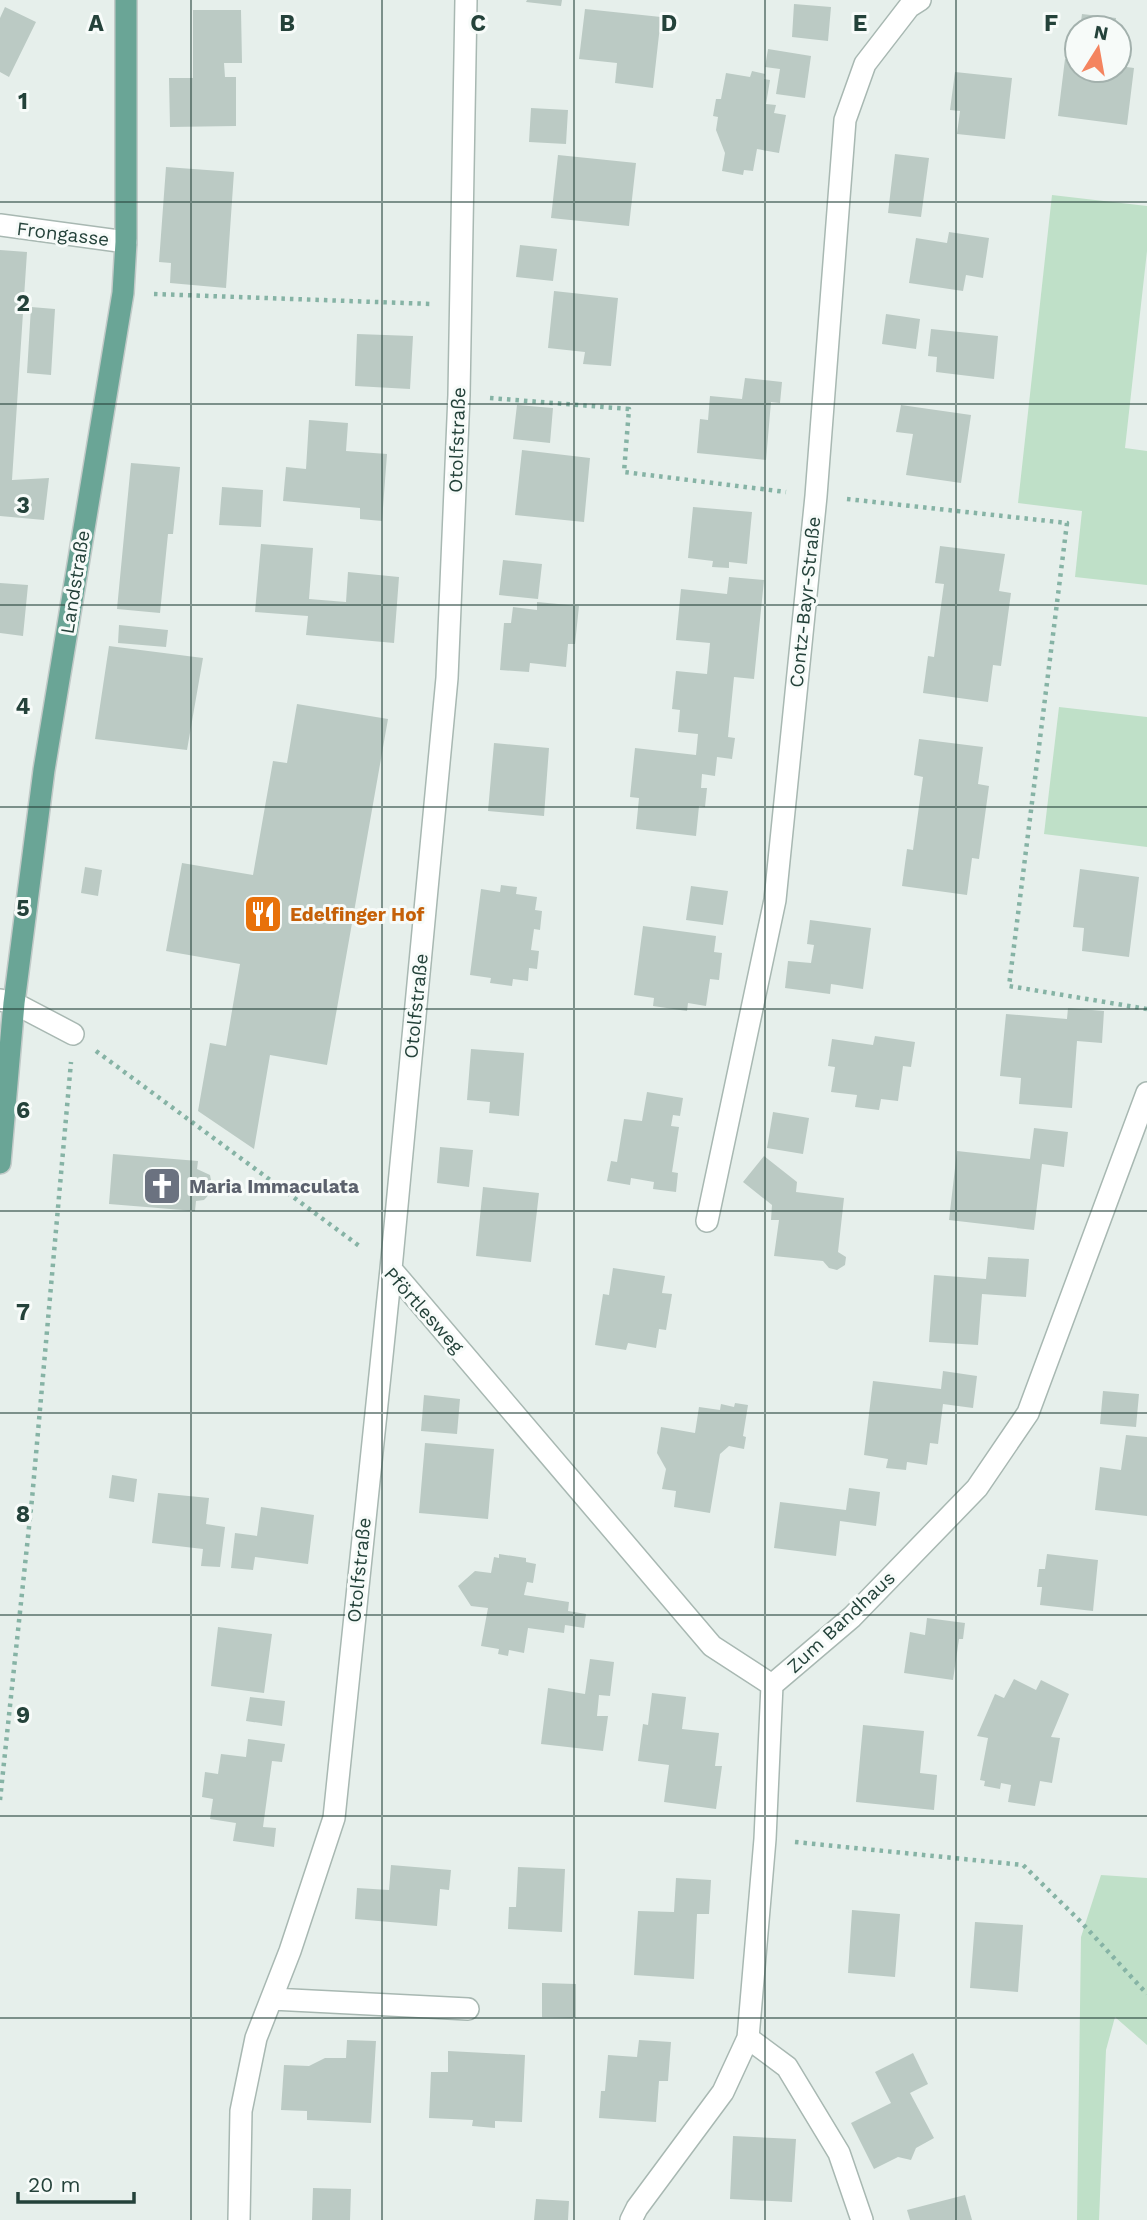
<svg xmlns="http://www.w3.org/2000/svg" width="1147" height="2220" font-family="'Work Sans',sans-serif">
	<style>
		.green { fill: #bfe0c8 }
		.building { fill: #bbcac4 }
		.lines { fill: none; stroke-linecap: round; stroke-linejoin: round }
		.minor-casing { stroke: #a8b8b2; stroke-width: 24 }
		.primary-casing { stroke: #c2cac8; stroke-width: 24 }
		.path { stroke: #86b3a5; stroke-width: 4.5; stroke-dasharray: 3.5 5; stroke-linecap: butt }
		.minor { stroke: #fff; stroke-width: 21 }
		.primary { stroke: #6aa596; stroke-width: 21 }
		.grid { fill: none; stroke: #24423a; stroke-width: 2; stroke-opacity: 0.55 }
		.labels { text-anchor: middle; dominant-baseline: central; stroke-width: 6; stroke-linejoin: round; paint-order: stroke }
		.street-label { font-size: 19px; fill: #24423a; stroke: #f7fbf9 }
		.food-label { font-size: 19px; font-weight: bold; fill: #c56008; stroke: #f7fbf9; text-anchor: start }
		.worship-label { font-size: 19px; font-weight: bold; fill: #5b616d; stroke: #f7fbf9; text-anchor: start }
		.grid-label { font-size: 23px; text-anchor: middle; font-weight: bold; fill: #24423a; stroke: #f7fbf9; stroke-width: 6; stroke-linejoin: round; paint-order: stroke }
	</style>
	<rect width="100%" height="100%" fill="#e6efeb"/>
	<path class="green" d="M 1052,195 L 1147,206 L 1147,251 L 1125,448 L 1147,451 L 1147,585 L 1075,577 L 1082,511 L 1018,503 Z
		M 1059,707 L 1147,717 L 1147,847 L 1044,834 Z
		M 1101,1875 L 1147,1878 L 1147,2045 L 1115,2017 L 1106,2050 L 1099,2220 L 1077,2220 L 1081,1937 Z"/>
	<path class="building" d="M 527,0 L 562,0 L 561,6 L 526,2 Z
		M 794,4 L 831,7 L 828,41 L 792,37 Z
		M 5,7 L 36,22 L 9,77 L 0,72 L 0,18 Z
		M 585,9 L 661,17 L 653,88 L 615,83 L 617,63 L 579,59 Z
		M 193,10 L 241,10 L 242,63 L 224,63 L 225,77 L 236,77 L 236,126 L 170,127 L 169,78 L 193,78 Z
		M 1082,14 L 1116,18 L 1115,28 L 1080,28 Z
		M 768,49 L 811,56 L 805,98 L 776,94 L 780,69 L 765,67 Z
		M 1065,59 L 1077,61 L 1077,70 L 1119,70 L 1119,66 L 1134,68 L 1127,125 L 1058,116 Z
		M 752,71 L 765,74 L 764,79 L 770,80 L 766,104 L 776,105 L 774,113 L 786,115 L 779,153 L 757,149 L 753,171 L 744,170 L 743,175 L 722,171 L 725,153 L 716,130 L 718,117 L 713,116 L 716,99 L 721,99 L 726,73 L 750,77 Z
		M 955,72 L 1012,78 L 1005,139 L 957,134 L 960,111 L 950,110 Z
		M 531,108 L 568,110 L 566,144 L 529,142 Z
		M 895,154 L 929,158 L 921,217 L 888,213 Z
		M 558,155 L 636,163 L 629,226 L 551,218 Z
		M 166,167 L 234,172 L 226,288 L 170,283 L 171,263 L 159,262 Z
		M 949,232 L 989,238 L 983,278 L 966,275 L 963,291 L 909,283 L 916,238 L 947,243 Z
		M 520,245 L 557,249 L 553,281 L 516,277 Z
		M 0,250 L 27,252 L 12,480 L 49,478 L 44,520 L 0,516 Z
		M 554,291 L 618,298 L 611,366 L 583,364 L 585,352 L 548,348 Z
		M 31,307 L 55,309 L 51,375 L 27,373 Z
		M 886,314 L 920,319 L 916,349 L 882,344 Z
		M 931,329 L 998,336 L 994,379 L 936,372 L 937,357 L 928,356 Z
		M 357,334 L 413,336 L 410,389 L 355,386 Z
		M 745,378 L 782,382 L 780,403 L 771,402 L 766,460 L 697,453 L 700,419 L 708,420 L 710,396 L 742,399 Z
		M 517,405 L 553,408 L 550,443 L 513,439 Z
		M 901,405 L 971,415 L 961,483 L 906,475 L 913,434 L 896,432 Z
		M 309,420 L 348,423 L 346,451 L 387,454 L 382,521 L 360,519 L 360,508 L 283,501 L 286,467 L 306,469 Z
		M 522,450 L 590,458 L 584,522 L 515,515 Z
		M 131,463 L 180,467 L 173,534 L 168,534 L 160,613 L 117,609 Z
		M 222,487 L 263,490 L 261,527 L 219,525 Z
		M 693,507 L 752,512 L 747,564 L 729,562 L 729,568 L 712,567 L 713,561 L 688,558 Z
		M 261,544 L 313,548 L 309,599 L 346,602 L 348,572 L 399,577 L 394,643 L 306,635 L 308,616 L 255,612 Z
		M 940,546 L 1005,554 L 999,591 L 1011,593 L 1001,666 L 993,665 L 988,702 L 923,693 L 928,656 L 934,657 L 944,584 L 935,583 Z
		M 503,560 L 542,564 L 538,599 L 499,595 Z
		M 729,577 L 764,580 L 754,679 L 734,677 L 728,737 L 735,738 L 732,759 L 717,757 L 715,776 L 702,774 L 701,788 L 707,788 L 705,807 L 699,806 L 696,836 L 636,829 L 639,798 L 630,797 L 635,748 L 696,755 L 698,734 L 678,732 L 680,710 L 672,709 L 676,671 L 707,674 L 710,643 L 676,640 L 681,589 L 727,594 Z
		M 0,583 L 28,585 L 23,636 L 0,633 Z
		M 537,602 L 579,606 L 575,644 L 568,644 L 566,667 L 530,663 L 529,672 L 500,670 L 504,623 L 511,623 L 513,607 L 537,610 Z
		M 119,625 L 168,630 L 166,647 L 118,643 Z
		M 109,646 L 203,658 L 187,750 L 95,739 Z
		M 297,704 L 388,719 L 327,1065 L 270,1055 L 254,1149 L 198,1111 L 210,1043 L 226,1046 L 240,964 L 166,951 L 182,863 L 253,875 L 273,761 L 287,763 Z
		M 919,739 L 983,747 L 978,784 L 989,786 L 979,859 L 972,858 L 967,895 L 902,886 L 907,849 L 913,850 L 923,777 L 914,775 Z
		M 494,743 L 549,748 L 544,816 L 488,811 Z
		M 85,867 L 102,870 L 98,896 L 81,893 Z
		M 1080,869 L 1139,877 L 1129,957 L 1082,951 L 1084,928 L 1073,927 Z
		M 501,885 L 517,887 L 516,894 L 537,897 L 535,910 L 542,911 L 540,930 L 534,929 L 531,950 L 539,951 L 537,969 L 529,968 L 528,981 L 513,979 L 512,986 L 490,983 L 491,978 L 470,975 L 481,889 L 500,892 Z
		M 691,886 L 728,891 L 723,925 L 686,920 Z
		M 810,920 L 871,928 L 863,989 L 831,984 L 830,994 L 785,988 L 788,961 L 811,963 L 814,945 L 807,944 Z
		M 643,926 L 716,936 L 714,952 L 722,953 L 719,980 L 710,979 L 706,1006 L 688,1003 L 687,1011 L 653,1006 L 654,998 L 634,995 Z
		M 1068,1008 L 1104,1011 L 1102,1043 L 1077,1041 L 1072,1108 L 1019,1104 L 1021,1078 L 1000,1076 L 1006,1014 L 1067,1019 Z
		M 875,1036 L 915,1042 L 911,1067 L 903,1066 L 898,1101 L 881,1099 L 879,1110 L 855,1107 L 857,1095 L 831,1092 L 835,1067 L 828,1066 L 832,1039 L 873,1045 Z
		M 471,1049 L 524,1053 L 519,1116 L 489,1113 L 490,1102 L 467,1100 Z
		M 647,1092 L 683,1098 L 680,1116 L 673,1115 L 671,1126 L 679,1127 L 672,1172 L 678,1173 L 676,1192 L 653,1189 L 654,1182 L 631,1178 L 630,1185 L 607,1181 L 611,1161 L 617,1162 L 624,1119 L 642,1121 Z
		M 773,1112 L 809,1118 L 803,1154 L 767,1148 Z
		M 1034,1128 L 1068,1132 L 1064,1167 L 1042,1164 L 1034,1230 L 949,1220 L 957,1151 L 1030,1159 Z
		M 440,1147 L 473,1150 L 469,1187 L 437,1183 Z
		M 113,1154 L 198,1161 L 197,1169 L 210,1175 L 213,1190 L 204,1200 L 196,1201 L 195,1211 L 109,1204 Z
		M 764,1156 L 797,1182 L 796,1192 L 844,1198 L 838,1252 L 846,1257 L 845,1265 L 837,1270 L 829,1268 L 823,1261 L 774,1256 L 779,1220 L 771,1220 L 772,1205 L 743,1182 Z
		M 483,1187 L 539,1193 L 531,1262 L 476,1256 Z
		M 988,1257 L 1029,1259 L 1026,1297 L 982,1294 L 978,1345 L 929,1342 L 934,1275 L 986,1279 Z
		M 613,1268 L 665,1276 L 662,1293 L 672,1294 L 666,1330 L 659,1329 L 656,1348 L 628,1343 L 626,1350 L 595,1345 L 603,1294 L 609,1295 Z
		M 943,1371 L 977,1376 L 973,1408 L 943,1404 L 938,1444 L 930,1443 L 927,1465 L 907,1462 L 906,1470 L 886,1468 L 888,1459 L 864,1455 L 873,1381 L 941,1389 Z
		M 1103,1391 L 1139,1394 L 1136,1427 L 1100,1424 Z
		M 424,1395 L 460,1399 L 457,1434 L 421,1431 Z
		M 735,1403 L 748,1405 L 743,1436 L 746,1437 L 744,1449 L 729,1446 L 720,1454 L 710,1513 L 674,1507 L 676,1491 L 662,1489 L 666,1469 L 657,1453 L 661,1427 L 695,1433 L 699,1407 L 720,1410 L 721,1404 L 734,1407 Z
		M 1126,1435 L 1147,1437 L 1147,1516 L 1095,1510 L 1100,1467 L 1121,1470 Z
		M 425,1443 L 494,1449 L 488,1519 L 419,1513 Z
		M 112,1475 L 137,1479 L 134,1502 L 109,1498 Z
		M 849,1488 L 880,1492 L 876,1526 L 840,1521 L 836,1556 L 774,1548 L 780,1502 L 846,1510 Z
		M 158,1493 L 209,1498 L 206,1524 L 225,1527 L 220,1567 L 201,1566 L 203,1549 L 152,1543 Z
		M 261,1507 L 314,1515 L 308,1564 L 255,1557 L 253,1570 L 231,1568 L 235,1533 L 257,1536 Z
		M 499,1554 L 526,1558 L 526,1562 L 536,1564 L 533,1583 L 527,1582 L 524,1595 L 569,1602 L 568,1611 L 586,1614 L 584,1628 L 565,1625 L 564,1633 L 528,1628 L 524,1653 L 509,1650 L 508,1656 L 498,1654 L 499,1649 L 481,1646 L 488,1608 L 471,1606 L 458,1586 L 475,1571 L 491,1573 L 494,1557 L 499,1558 Z
		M 1047,1554 L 1098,1560 L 1093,1611 L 1040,1605 L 1042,1587 L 1037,1587 L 1039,1569 L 1045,1569 Z
		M 927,1618 L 965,1623 L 963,1639 L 959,1639 L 953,1680 L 904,1673 L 910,1632 L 925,1635 Z
		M 218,1627 L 272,1634 L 264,1693 L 211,1686 Z
		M 590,1659 L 614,1662 L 610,1696 L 599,1695 L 597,1716 L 608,1716 L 603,1751 L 541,1744 L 548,1688 L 585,1694 Z
		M 1014,1679 L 1036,1690 L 1041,1680 L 1069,1694 L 1051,1737 L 1060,1738 L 1052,1783 L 1040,1781 L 1035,1806 L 1008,1802 L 1011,1785 L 1001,1783 L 1000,1789 L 984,1786 L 985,1781 L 980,1780 L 988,1738 L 977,1736 L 995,1694 L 1004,1698 Z
		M 652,1693 L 686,1697 L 682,1729 L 719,1733 L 715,1766 L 722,1766 L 716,1809 L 664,1802 L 669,1765 L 638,1761 L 643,1724 L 648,1725 Z
		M 250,1697 L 285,1701 L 282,1726 L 246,1721 Z
		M 863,1725 L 924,1731 L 920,1773 L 937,1775 L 934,1810 L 856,1802 Z
		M 248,1739 L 285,1744 L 282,1762 L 272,1761 L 263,1827 L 276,1828 L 274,1847 L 233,1841 L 236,1823 L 210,1819 L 213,1799 L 202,1797 L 205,1772 L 218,1774 L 221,1754 L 246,1757 Z
		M 391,1865 L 451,1870 L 449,1890 L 440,1889 L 437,1926 L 355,1919 L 357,1888 L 389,1890 Z
		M 518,1867 L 565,1869 L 562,1932 L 508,1929 L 509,1907 L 516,1907 Z
		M 676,1878 L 711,1880 L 709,1914 L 697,1914 L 694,1979 L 634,1975 L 638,1911 L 674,1912 Z
		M 852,1910 L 900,1914 L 895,1977 L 848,1973 Z
		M 975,1922 L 1023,1925 L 1018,1992 L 970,1988 Z
		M 542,1983 L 576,1984 L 576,2018 L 542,2017 Z
		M 347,2040 L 376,2041 L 371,2123 L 307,2120 L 307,2111 L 281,2110 L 284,2065 L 309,2066 L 325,2058 L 346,2058 Z
		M 639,2040 L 671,2042 L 668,2081 L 659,2081 L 656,2122 L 599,2118 L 601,2091 L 605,2091 L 608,2055 L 637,2057 Z
		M 448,2051 L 525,2055 L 522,2122 L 495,2121 L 495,2128 L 472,2126 L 473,2120 L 429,2118 L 431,2072 L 448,2072 Z
		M 913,2053 L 928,2084 L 910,2093 L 934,2138 L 916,2148 L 911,2160 L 898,2157 L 874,2169 L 851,2123 L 891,2103 L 875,2072 Z
		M 733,2136 L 796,2139 L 792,2202 L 730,2199 Z
		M 313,2188 L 351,2189 L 350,2220 L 312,2220 Z
		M 965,2195 L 972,2220 L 910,2220 L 907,2210 Z
		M 536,2199 L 569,2201 L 568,2220 L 534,2220 Z"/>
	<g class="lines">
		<defs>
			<path id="minor" d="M 0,225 L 126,242
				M 0,1000 L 14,1003 L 73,1034
				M 707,1221 L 775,900 L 816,496 L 845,120 L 865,64 L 909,7 L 920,0
				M 391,1269 L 712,1646 L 772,1685
				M 272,1999 L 468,2009
				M 748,2038 L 787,2067 L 839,2153 L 862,2220
				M 239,2220 L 241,2111 L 256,2038 L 290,1951 L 334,1818 L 391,1269 L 447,678 L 459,395 L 466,0
				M 631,2220 L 637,2208 L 723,2092 L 748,2038 L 765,1839 L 772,1685 L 852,1617 L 977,1488 L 1028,1413 L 1147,1093"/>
			<path id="primary" d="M 0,1163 L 14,1003 L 44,770 L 123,293 L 126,242 L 126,0"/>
		</defs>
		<use href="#minor" class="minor-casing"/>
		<use href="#primary" class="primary-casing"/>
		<path class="path" d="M 154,294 L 432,304
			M 490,398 L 629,409 L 624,472 L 786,492
			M 847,499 L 1067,523 L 1009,986 L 1147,1009
			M 96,1051 L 362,1248
			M 0,1800 L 32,1499 L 71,1062
			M 795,1842 L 1023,1865 L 1081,1922 L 1147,1994"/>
		<use href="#minor" class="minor"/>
		<use href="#primary" class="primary"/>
	</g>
	<path class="grid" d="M 191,0 L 191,2220M 382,0 L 382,2220M 574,0 L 574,2220M 765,0 L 765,2220M 956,0 L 956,2220M 0,202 L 1147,202M 0,404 L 1147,404M 0,605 L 1147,605M 0,807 L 1147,807M 0,1009 L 1147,1009M 0,1211 L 1147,1211M 0,1413 L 1147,1413M 0,1615 L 1147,1615M 0,1816 L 1147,1816M 0,2018 L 1147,2018"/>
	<defs>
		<symbol id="restaurant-square" viewBox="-11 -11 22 22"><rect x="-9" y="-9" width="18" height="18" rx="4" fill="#e8710a" stroke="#f7fbf9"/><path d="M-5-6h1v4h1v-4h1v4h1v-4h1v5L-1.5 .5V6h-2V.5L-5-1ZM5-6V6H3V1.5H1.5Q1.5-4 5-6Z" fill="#fff"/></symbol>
		<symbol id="church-square" viewBox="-11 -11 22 22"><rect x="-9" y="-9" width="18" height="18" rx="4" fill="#6b7280" stroke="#f7fbf9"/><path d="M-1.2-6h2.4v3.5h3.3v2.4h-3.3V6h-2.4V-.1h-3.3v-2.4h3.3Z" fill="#fff"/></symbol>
	</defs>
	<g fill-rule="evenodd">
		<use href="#restaurant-square" x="241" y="892" width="44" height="44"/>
		<use href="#church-square" x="140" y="1164" width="44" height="44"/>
	</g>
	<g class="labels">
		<g class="street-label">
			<text transform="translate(63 234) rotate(7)">Frongasse</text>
			<text transform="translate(457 440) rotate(-88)">Otolfstraße</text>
			<text transform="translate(75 582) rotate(-81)">Landstraße</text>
			<text transform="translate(805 602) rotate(-84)">Contz-Bayr-Straße</text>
			<text transform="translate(416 1006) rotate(-84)">Otolfstraße</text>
			<text transform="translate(424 1310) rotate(48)">Pförtlesweg</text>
			<text transform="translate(359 1570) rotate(-84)">Otolfstraße</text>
			<text transform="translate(841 1622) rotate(-43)">Zum Bandhaus</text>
		</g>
		<g class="food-label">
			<text x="290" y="914">Edelfinger Hof</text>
		</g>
		<g class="worship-label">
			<text x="189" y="1186">Maria Immaculata</text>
		</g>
	</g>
	<g class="grid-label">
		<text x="96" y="31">A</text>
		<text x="287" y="31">B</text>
		<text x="478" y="31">C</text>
		<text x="669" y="31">D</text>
		<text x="860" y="31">E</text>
		<text x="1051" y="31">F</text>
		<text x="23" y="109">1</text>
		<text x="23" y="311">2</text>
		<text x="23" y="513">3</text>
		<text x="23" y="714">4</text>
		<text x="23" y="916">5</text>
		<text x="23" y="1118">6</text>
		<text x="23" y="1320">7</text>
		<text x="23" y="1522">8</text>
		<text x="23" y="1723">9</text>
	</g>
	<g transform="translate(1098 49) rotate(11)"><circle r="33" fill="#f7fbf9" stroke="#a3b1ad" stroke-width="2"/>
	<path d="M0-5L12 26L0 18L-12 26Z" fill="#f4845f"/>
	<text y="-10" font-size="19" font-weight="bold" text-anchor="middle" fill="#24423a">N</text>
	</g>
	<path d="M18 2192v10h116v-10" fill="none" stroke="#24423a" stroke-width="3.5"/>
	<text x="28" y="2192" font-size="21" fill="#24423a" stroke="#f7fbf9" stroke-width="5" paint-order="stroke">20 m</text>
</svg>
